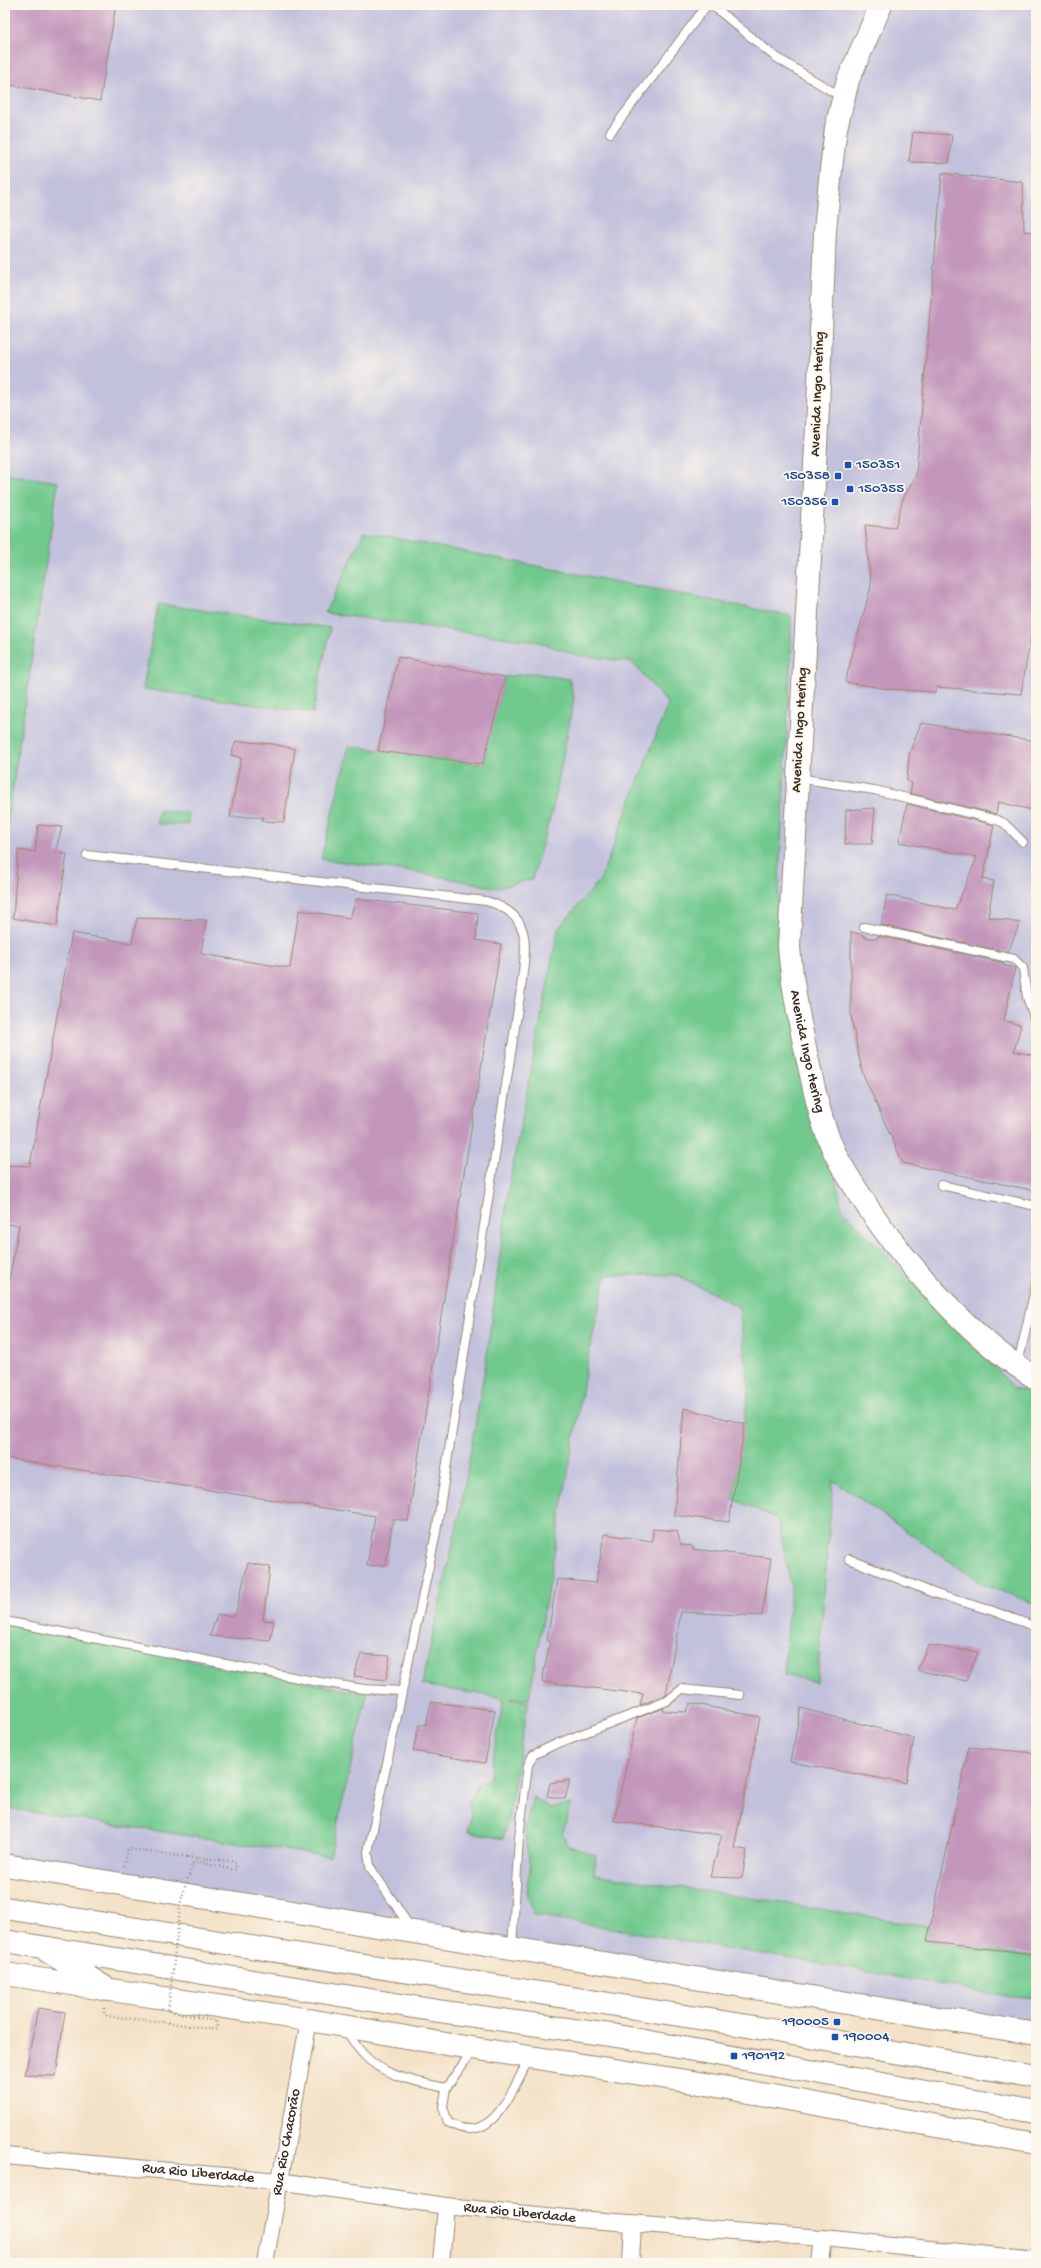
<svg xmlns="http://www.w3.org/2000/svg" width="1041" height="2268" font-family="'Gochi Hand',sans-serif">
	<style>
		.industrial { fill: #c2c1dc }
		.green { fill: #71c98e; stroke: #567a56 }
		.building { fill: #c297bb }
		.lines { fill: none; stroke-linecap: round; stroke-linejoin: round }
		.lane-casing { stroke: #988673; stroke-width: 10 }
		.street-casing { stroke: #988673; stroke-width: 18 }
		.secondary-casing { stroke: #988673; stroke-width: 24 }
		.highway-casing { stroke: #988673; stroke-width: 24 }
		.path { stroke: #988673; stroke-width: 2.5; stroke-dasharray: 1 3; stroke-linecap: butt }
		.lane { stroke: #fff; stroke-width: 8 }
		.street { stroke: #fff; stroke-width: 16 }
		.secondary { stroke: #fff; stroke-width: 22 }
		.highway { stroke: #fff; stroke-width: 22 }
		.path-bridge { stroke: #988673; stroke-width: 2.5; stroke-dasharray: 1 3; stroke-linecap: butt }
		.transit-dot { fill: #1a4fb4; stroke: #fbf7ec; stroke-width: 1.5 }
		.labels { text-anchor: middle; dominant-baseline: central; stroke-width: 3.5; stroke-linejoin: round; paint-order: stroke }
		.street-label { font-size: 15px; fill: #3b2a1e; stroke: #fbf7ec }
		.transit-label { font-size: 15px; fill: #164399; stroke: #fbf7ec; text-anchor: start }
	</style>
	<rect width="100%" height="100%" fill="#fbf7ec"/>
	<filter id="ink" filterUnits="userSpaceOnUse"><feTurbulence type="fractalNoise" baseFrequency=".025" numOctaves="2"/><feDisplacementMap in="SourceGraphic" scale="8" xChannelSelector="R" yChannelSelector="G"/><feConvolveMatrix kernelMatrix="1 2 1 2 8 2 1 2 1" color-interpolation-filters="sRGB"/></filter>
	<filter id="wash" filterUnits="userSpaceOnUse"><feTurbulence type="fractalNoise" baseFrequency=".012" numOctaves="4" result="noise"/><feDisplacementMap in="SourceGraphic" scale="16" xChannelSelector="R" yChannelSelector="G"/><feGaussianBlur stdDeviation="0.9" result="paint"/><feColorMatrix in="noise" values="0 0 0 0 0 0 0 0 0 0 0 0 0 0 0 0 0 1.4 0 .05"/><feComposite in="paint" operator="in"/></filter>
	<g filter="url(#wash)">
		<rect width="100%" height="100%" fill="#f4e2c8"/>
		<path class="industrial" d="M 5,5 L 1036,5 L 1036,2029 L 5,1868 Z"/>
		<path class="green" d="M 5,474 L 58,482 L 7,826 L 5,826 Z
			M 364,532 L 791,616 L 791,652 L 778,900 L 842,1209 L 1014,1388 L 1036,1395 L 1036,1604 L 982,1584 L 833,1480 L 817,1682 L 784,1675 L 791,1587 L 778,1519 L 733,1499 L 749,1389 L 739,1307 L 677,1275 L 606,1275 L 587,1362 L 529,1699 L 510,1699 L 528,1702 L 509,1814 L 503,1839 L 468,1831 L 471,1814 L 469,1803 L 477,1785 L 489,1780 L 504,1698 L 422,1685 L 461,1506 L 486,1362 L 509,1186 L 558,929 L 600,880 L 668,704 L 632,662 L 577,655 L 538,642 L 325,613 Z
			M 158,604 L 330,628 L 313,713 L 143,689 Z
			M 533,673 L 569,679 L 574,698 L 554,804 L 532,879 L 498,888 L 416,872 L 321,859 L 349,746 L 482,764 L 505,677 Z
			M 159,810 L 188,813 L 188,825 L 157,824 Z
			M 5,1624 L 367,1694 L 330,1857 L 5,1808 Z
			M 533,1797 L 550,1808 L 572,1804 L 562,1834 L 569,1846 L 596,1855 L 594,1874 L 930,1926 L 927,1942 L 1036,1957 L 1036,1998 L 1002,1995 L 535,1915 L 526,1892 L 530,1869 L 525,1829 Z"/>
		<g id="blocks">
			<path class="building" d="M 5,5 L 116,5 L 100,101 L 5,84 Z
				M 913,132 L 952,135 L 949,163 L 909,162 Z
				M 942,173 L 1023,182 L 1024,231 L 1036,232 L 1036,605 L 1021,694 L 937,687 L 935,692 L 888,689 L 845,682 L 871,586 L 865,525 L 895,528 L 903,499 L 916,475 Z
				M 398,657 L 505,677 L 483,764 L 378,751 Z
				M 921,723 L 1036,741 L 1036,811 L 998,802 L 996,814 L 910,793 L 912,783 L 907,781 L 909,754 Z
				M 236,741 L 273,744 L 295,749 L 284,822 L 262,821 L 263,817 L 230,817 L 241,758 L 231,755 Z
				M 907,804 L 994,825 L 983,879 L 994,881 L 988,917 L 1020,923 L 1008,952 L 881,925 L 887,895 L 955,910 L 977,857 L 899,842 Z
				M 875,808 L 872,844 L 845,844 L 846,810 Z
				M 38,825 L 62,827 L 55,853 L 67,854 L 57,926 L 13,918 L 18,850 L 35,852 Z
				M 356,899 L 478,913 L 476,940 L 501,944 L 408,1521 L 393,1519 L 386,1565 L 367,1566 L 375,1516 L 5,1458 L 5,1303 L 19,1225 L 5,1224 L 5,1165 L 30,1166 L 72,933 L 132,943 L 137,918 L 206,920 L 201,954 L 290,968 L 299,910 L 350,918 Z
				M 851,932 L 864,935 L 864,937 L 877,939 L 878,936 L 1004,963 L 1003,965 L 1015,968 L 1004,1021 L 1021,1025 L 1014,1051 L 1036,1056 L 1036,1191 L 903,1163 L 862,1072 L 851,1016 Z
				M 684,1408 L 745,1424 L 729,1522 L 674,1515 Z
				M 653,1529 L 677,1531 L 681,1545 L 693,1546 L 692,1549 L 771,1558 L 762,1616 L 681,1612 L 666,1695 L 640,1705 L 643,1694 L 542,1682 L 550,1641 L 547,1641 L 557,1579 L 596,1583 L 604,1534 L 652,1541 Z
				M 248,1563 L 270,1567 L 263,1620 L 274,1621 L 270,1641 L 210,1636 L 217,1615 L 235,1616 Z
				M 928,1645 L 978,1652 L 966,1681 L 917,1670 Z
				M 361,1654 L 390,1656 L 386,1680 L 354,1676 Z
				M 431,1702 L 495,1710 L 485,1763 L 413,1751 L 419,1725 L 426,1725 Z
				M 691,1703 L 760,1717 L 734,1848 L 747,1850 L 742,1878 L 710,1877 L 722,1835 L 614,1821 L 637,1718 L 664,1708 L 663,1711 L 686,1712 Z
				M 801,1708 L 914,1738 L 906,1783 L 790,1762 Z
				M 969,1747 L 1036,1753 L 1036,1954 L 927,1942 Z
				M 570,1780 L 565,1799 L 547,1796 L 550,1783 Z
				M 38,2008 L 65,2012 L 56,2076 L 25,2075 Z"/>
		</g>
	</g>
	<g filter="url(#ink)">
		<use href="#blocks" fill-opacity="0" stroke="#988673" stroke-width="1"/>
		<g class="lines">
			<defs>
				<path id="lane" d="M 712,5 L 774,56 L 843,98
					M 610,133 L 707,5
					M 798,778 L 874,790 L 997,820 L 1004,823 L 1023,842
					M 87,855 L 486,901 C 536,915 525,949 521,989 L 436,1533 L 368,1852 L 370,1867 L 410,1927
					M 864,927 L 1014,959 L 1023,968 L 1027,997 L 1036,1023
					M 941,1185 L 1036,1206
					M 1018,1364 L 1036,1285
					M 849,1559 L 936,1594 L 990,1610 L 1036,1627
					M 5,1621 L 308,1680 L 364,1689 L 401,1691
					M 512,1947 L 519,1838 L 528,1765 L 533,1755 L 556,1744 L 667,1701 L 682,1689 L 740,1695
					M 346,2030 C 351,2038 357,2048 364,2055 C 384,2077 419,2082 446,2088 L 443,2107 L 448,2122 C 492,2150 512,2089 529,2059
					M 446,2088 L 473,2050"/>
				<g id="street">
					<path id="s1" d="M 5,2156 L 279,2181 L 446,2206 L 577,2219 L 823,2238 L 1036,2260"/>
					<path id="s2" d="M 265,2263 L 309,2020"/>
					<path d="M 441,2263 L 446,2206"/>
					<path d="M 631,2263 L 633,2223"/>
					<path d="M 820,2263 L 823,2238"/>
				</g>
				<g id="secondary">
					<path id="s3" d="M 881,5 L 848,80 L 836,128 L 831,169 L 825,231 L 818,408 L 789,946 C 792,987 800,1026 809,1066 C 815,1092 820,1119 831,1144 C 836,1158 845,1171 853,1184 C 893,1250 969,1339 1036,1378"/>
					<path d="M 5,1865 L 1036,2034"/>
					<path d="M 5,1974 L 309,2020 L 446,2044 L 706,2084 L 1036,2144"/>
				</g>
				<path id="highway" d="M 5,1908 L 742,2025 L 1036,2077
					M 5,1941 L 438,2011 L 617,2036 L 1036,2112
					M 47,1951 L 109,1990"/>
			</defs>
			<use href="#lane" class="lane-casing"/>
			<use href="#street" class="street-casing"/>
			<use href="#secondary" class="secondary-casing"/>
			<use href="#highway" class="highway-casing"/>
			<path class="path" d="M 124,1866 L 128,1849 L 187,1857
				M 104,2008 L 104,2013 L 107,2016 L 164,2022"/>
			<use href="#lane" class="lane"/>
			<use href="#street" class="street"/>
			<use href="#secondary" class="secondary"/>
			<use href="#highway" class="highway"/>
			<path class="path-bridge" d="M 164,2022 L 215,2030 L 217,2028 L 216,2021 L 168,2011 L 181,1900 L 193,1863 L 198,1862 L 234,1870 L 236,1869 L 236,1863 L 233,1861 L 187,1857"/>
		</g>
	</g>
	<g class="transit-dot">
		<rect x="844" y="461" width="8" height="8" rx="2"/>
		<rect x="834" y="472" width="8" height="8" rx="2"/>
		<rect x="846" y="485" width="8" height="8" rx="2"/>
		<rect x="831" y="498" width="8" height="8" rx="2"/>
		<rect x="833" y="2018" width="8" height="8" rx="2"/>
		<rect x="831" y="2033" width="8" height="8" rx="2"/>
		<rect x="730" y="2052" width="8" height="8" rx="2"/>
	</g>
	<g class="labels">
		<g class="street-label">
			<text transform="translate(818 394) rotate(-88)">Avenida Ingo Hering</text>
			<text transform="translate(800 730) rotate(-87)">Avenida Ingo Hering</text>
			<text stroke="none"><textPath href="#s3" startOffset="1058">Avenida Ingo Hering</textPath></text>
			<text stroke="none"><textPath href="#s2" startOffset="123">Rua Rio Chacorão</textPath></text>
			<text stroke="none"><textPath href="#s1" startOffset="194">Rua Rio Liberdade</textPath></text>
			<text stroke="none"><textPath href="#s1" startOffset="518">Rua Rio Liberdade</textPath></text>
		</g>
		<g class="transit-label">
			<text x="856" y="465">150351</text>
			<text x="830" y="476" text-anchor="end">150358</text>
			<text x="858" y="489">150355</text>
			<text x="827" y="502" text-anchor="end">150356</text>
			<text x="829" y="2022" text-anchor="end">190005</text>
			<text x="843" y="2037">190004</text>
			<text x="742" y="2056">190192</text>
		</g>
	</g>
	<rect width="1041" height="2268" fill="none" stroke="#fbf7ec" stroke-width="20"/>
</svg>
